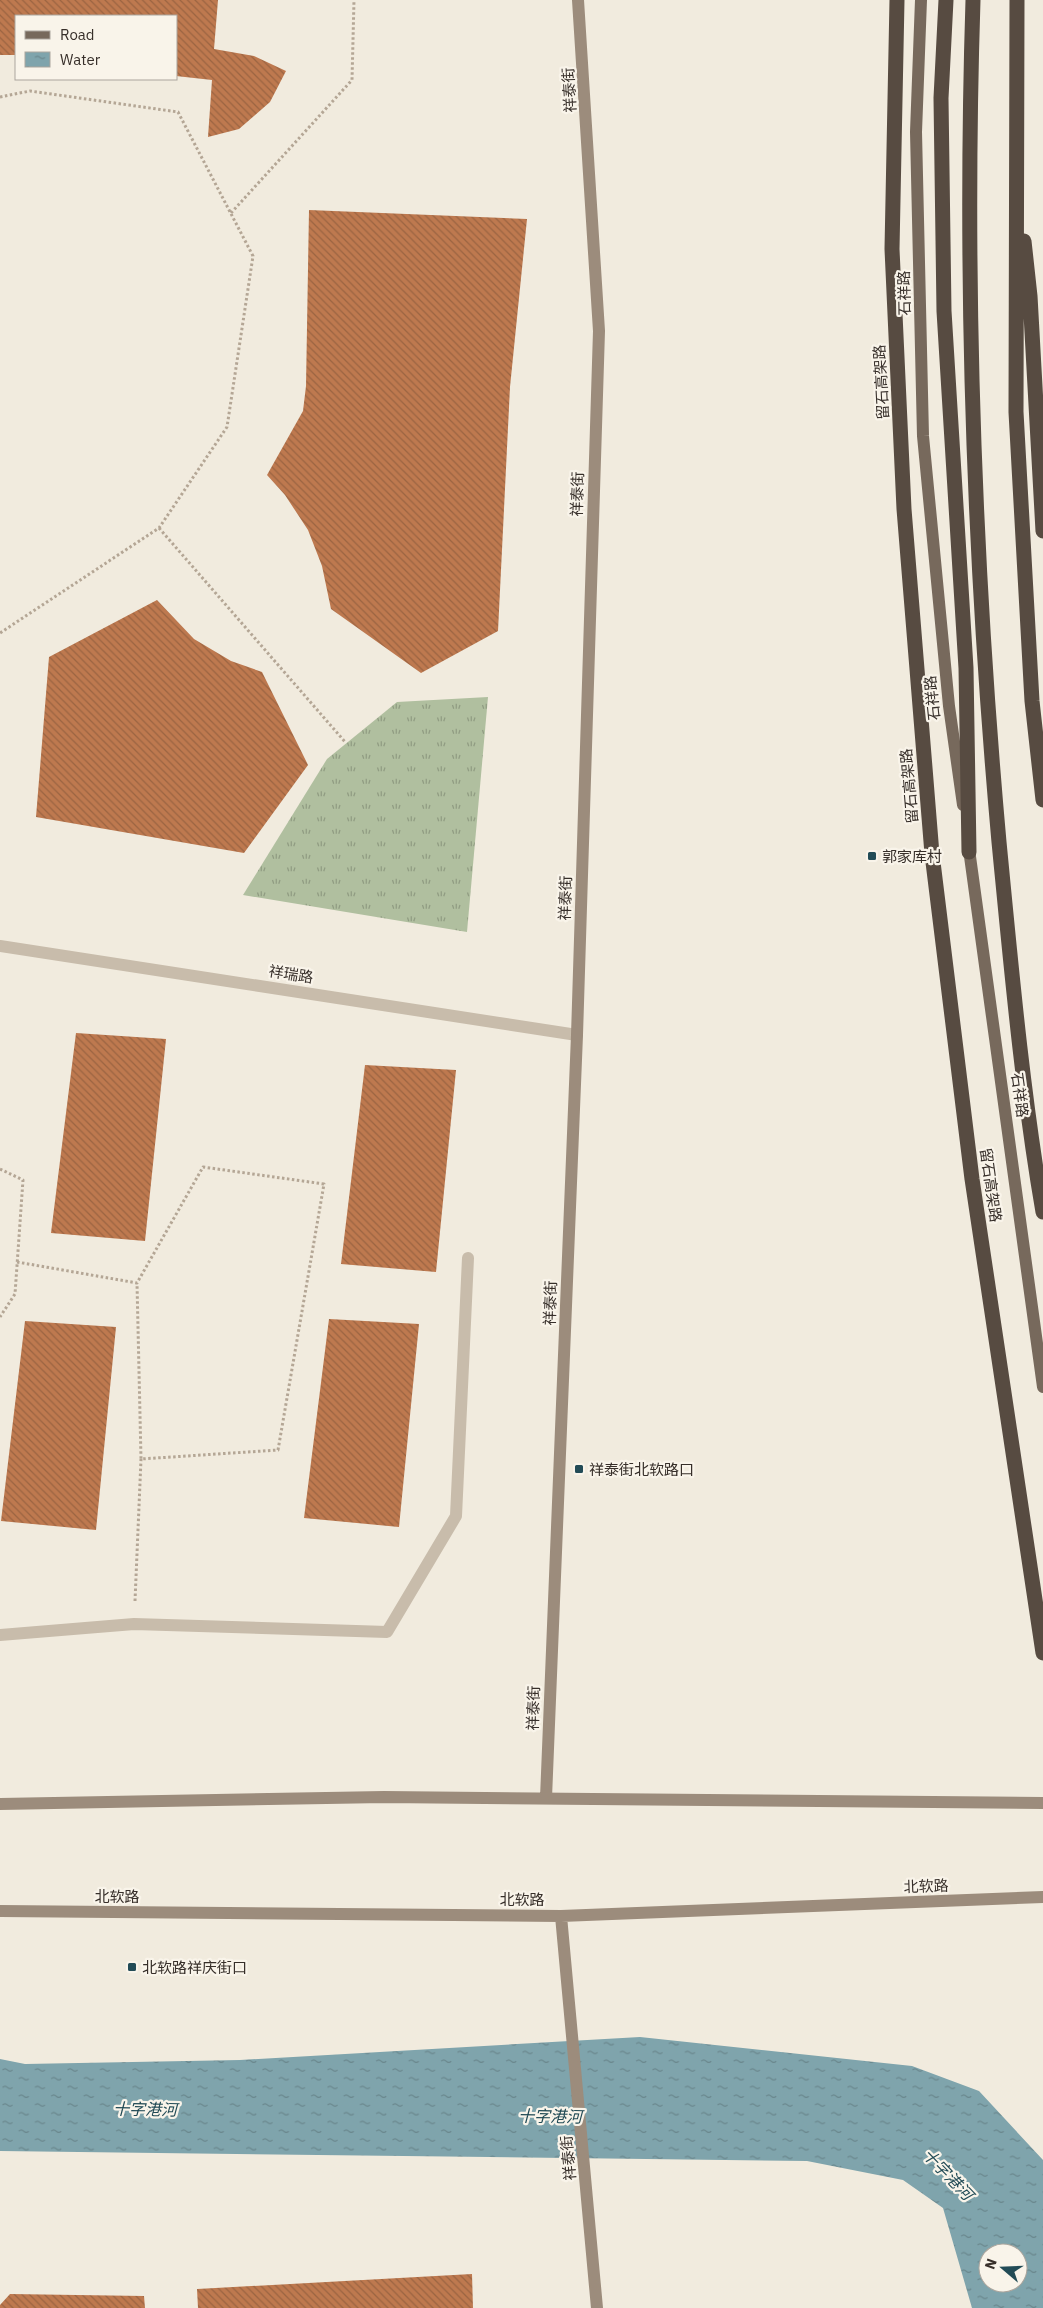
<svg xmlns="http://www.w3.org/2000/svg" width="1043" height="2308" font-family="'IBM Plex Sans','Noto Sans SC',sans-serif">
	<style>
		.grass { fill: url(#grass-tufts) }
		.water { fill: url(#water-ripples); fill-rule: evenodd }
		.building { fill: url(#building-back-hatch) }
		.lines { fill: none; stroke-linecap: round; stroke-linejoin: round }
		.path { stroke: #b4a695; stroke-width: 3; stroke-dasharray: 2.5 2.5; stroke-linecap: butt }
		.lane { stroke: #c8bcab; stroke-width: 12 }
		.street { stroke: #c8bcab; stroke-width: 12 }
		.secondary { stroke: #9c8c7c; stroke-width: 12 }
		.primary { stroke: #77695c; stroke-width: 12 }
		.highway { stroke: #574b41; stroke-width: 15 }
		.poi-dot { fill: #224b56; stroke: #f9f4ea; stroke-width: 2 }
		.labels { text-anchor: middle; dominant-baseline: central; stroke-width: 4.5; stroke-linejoin: round; paint-order: stroke }
		.street-label { font-size: 15px; fill: #372f2a; stroke: #f9f4ea }
		.poi-label { font-size: 15px; fill: #372f2a; stroke: #f9f4ea; text-anchor: start }
		.water-label { font-size: 16px; font-style: italic; fill: #224b56; stroke: #f9f4ea }
	</style>
	<defs>
		<pattern id="grass-tufts" width="24" height="20" patternUnits="userSpaceOnUse" patternTransform="scale(1.25)"><rect width="24" height="20" fill="#b0bf9f"/><path d="M3 7l-1-3M5 7V3M7 7l1-3M15 17l-1-3M17 17v-4M19 17l1-3" fill="none" stroke="#909c82"/></pattern>
		<pattern id="water-ripples" width="26" height="14" patternUnits="userSpaceOnUse" patternTransform="scale(1.25)"><rect width="26" height="14" fill="#7fa4ac"/><path d="M2 4q2-2 4 0t4 0M15 11q2-2 4 0t4 0" fill="none" stroke="#69868c"/></pattern>
		<pattern id="building-back-hatch" width="6" height="6" patternUnits="userSpaceOnUse" patternTransform="scale(1.25)"><rect width="6" height="6" fill="#be794f"/><path d="M-1 5l2 2M0 0l6 6M5-1l2 2" fill="none" stroke="#9b6442"/></pattern>
	</defs>
	<rect width="100%" height="100%" fill="#f1ebde"/>
	<path class="grass" d="M 488,697 L 467,932 L 243,895 L 327,759 L 397,702 Z"/>
	<path class="water" d="M 640,2037 L 912,2066 L 979,2091 L 1043,2160 L 1043,2308 L 972,2308 L 943,2208 L 903,2180 L 807,2161 L 0,2151 L 0,2059 L 25,2064 L 240,2060 ZM 988,2253 L 1018,2253 L 1018,2283 L 988,2283 Z"/>
	<path class="building" d="M 0,0 L 218,0 L 214,49 L 254,56 L 286,71 L 270,102 L 239,129 L 208,137 L 212,80 L 176,76 L 176,16 L 16,16 L 16,55 L 0,55 Z
		M 309,210 L 527,219 L 510,387 L 498,631 L 421,673 L 331,609 L 322,566 L 308,530 L 285,495 L 267,475 L 303,411 L 306,386 Z
		M 157,600 L 194,639 L 231,661 L 262,672 L 308,765 L 244,853 L 36,817 L 49,657 Z
		M 76,1033 L 166,1039 L 145,1241 L 51,1233 Z
		M 365,1065 L 456,1070 L 436,1272 L 341,1264 Z
		M 329,1319 L 419,1324 L 399,1527 L 304,1518 Z
		M 25,1321 L 116,1327 L 96,1530 L 1,1521 Z
		M 472,2274 L 473,2308 L 198,2308 L 197,2289 Z
		M 10,2294 L 144,2296 L 145,2308 L 0,2308 L 0,2305 Z"/>
	<g class="lines">
		<path class="path" d="M 0,97 L 30,91 L 178,112 L 253,256 L 227,427 L 159,528 L 0,633
			M 231,213 L 352,80 L 354,0
			M 159,528 L 346,743
			M 0,1169 L 23,1180 L 15,1294 L 0,1317
			M 17,1262 L 137,1283 L 203,1167 L 324,1184 L 278,1450 L 141,1459 L 137,1283
			M 135,1601 L 141,1459"/>
		<path class="lane" d="M 0,1635 L 134,1624 L 387,1632 L 456,1516 L 468,1258"/>
		<path class="street" d="M 0,946 L 577,1035"/>
		<path class="secondary" d="M 546,1798 L 577,1035 L 599,331 L 578,0
			M 0,1804 L 384,1797 L 1043,1803
			M 0,1911 L 561,1916 L 1043,1897
			M 561,1916 L 597,2308"/>
		<path class="primary" d="M 921,0 L 916,132 L 923,436 L 949,706 L 963,805
			M 968,842 L 1043,1387"/>
		<path class="highway" d="M 897,0 L 892,249 L 904,509 L 932,854 L 972,1179 L 1043,1653
			M 946,0 L 941,98 L 944,311 L 966,668 L 969,852
			M 973,0 C 964,280 974,563 999,842 C 1011,965 1022,1090 1043,1212
			M 1017,0 L 1016,412 L 1032,701 L 1043,800
			M 1024,241 L 1030,296 L 1043,531"/>
	</g>
	<g class="poi-dot">
		<rect x="867" y="851" width="10" height="10" rx="2.5"/>
		<rect x="574" y="1464" width="10" height="10" rx="2.5"/>
		<rect x="127" y="1962" width="10" height="10" rx="2.5"/>
	</g>
	<g class="labels">
		<g class="street-label">
			<text transform="translate(569 90) rotate(-93)">祥泰街</text>
			<text transform="translate(904 293) rotate(-91)">石祥路</text>
			<text transform="translate(881 382) rotate(-93)">留石高架路</text>
			<text transform="translate(577 494) rotate(-88)">祥泰街</text>
			<text transform="translate(932 698) rotate(-96)">石祥路</text>
			<text transform="translate(909 786) rotate(-95)">留石高架路</text>
			<text transform="translate(565 898) rotate(-88)">祥泰街</text>
			<text transform="translate(291 974) rotate(9)">祥瑞路</text>
			<text transform="translate(1020 1095) rotate(82)">石祥路</text>
			<text transform="translate(991 1185) rotate(82)">留石高架路</text>
			<text transform="translate(550 1303) rotate(-88)">祥泰街</text>
			<text transform="translate(533 1708) rotate(-88)">祥泰街</text>
			<text transform="translate(926 1886) rotate(-2)">北软路</text>
			<text x="117" y="1896">北软路</text>
			<text x="522" y="1899">北软路</text>
			<text transform="translate(568 2158) rotate(-95)">祥泰街</text>
		</g>
		<g class="poi-label">
			<text x="882" y="856">郭家库村</text>
			<text x="589" y="1469">祥泰街北软路口</text>
			<text x="142" y="1967">北软路祥庆街口</text>
		</g>
		<g class="water-label">
			<text transform="translate(145 2109) rotate(1)">十字港河</text>
			<text transform="translate(550 2116) rotate(1)">十字港河</text>
			<text transform="translate(948 2174) rotate(46)">十字港河</text>
		</g>
	</g>
	<rect x="15" y="15" width="162" height="65" fill="#f9f4ea" stroke="#aba59d"/>
	<rect x="25" y="31" width="25" height="8" fill="#77695c" stroke="#aba59d"/>
	<text x="60" y="40" font-size="15" fill="#372f2a">Road</text>
	<rect x="25" y="52" width="25" height="15" fill="url(#water-ripples)" stroke="#aba59d"/>
	<text x="60" y="65" font-size="15" fill="#372f2a">Water</text>
	<g transform="translate(1003 2268) rotate(289)"><circle r="24" fill="#f9f4ea" stroke="#aba59d"/>
	<path d="M0-4L9 19L0 12L-9 19Z" fill="#224b56"/>
	<text y="-8" font-size="14" font-weight="bold" text-anchor="middle" fill="#372f2a">N</text>
	</g>
</svg>
